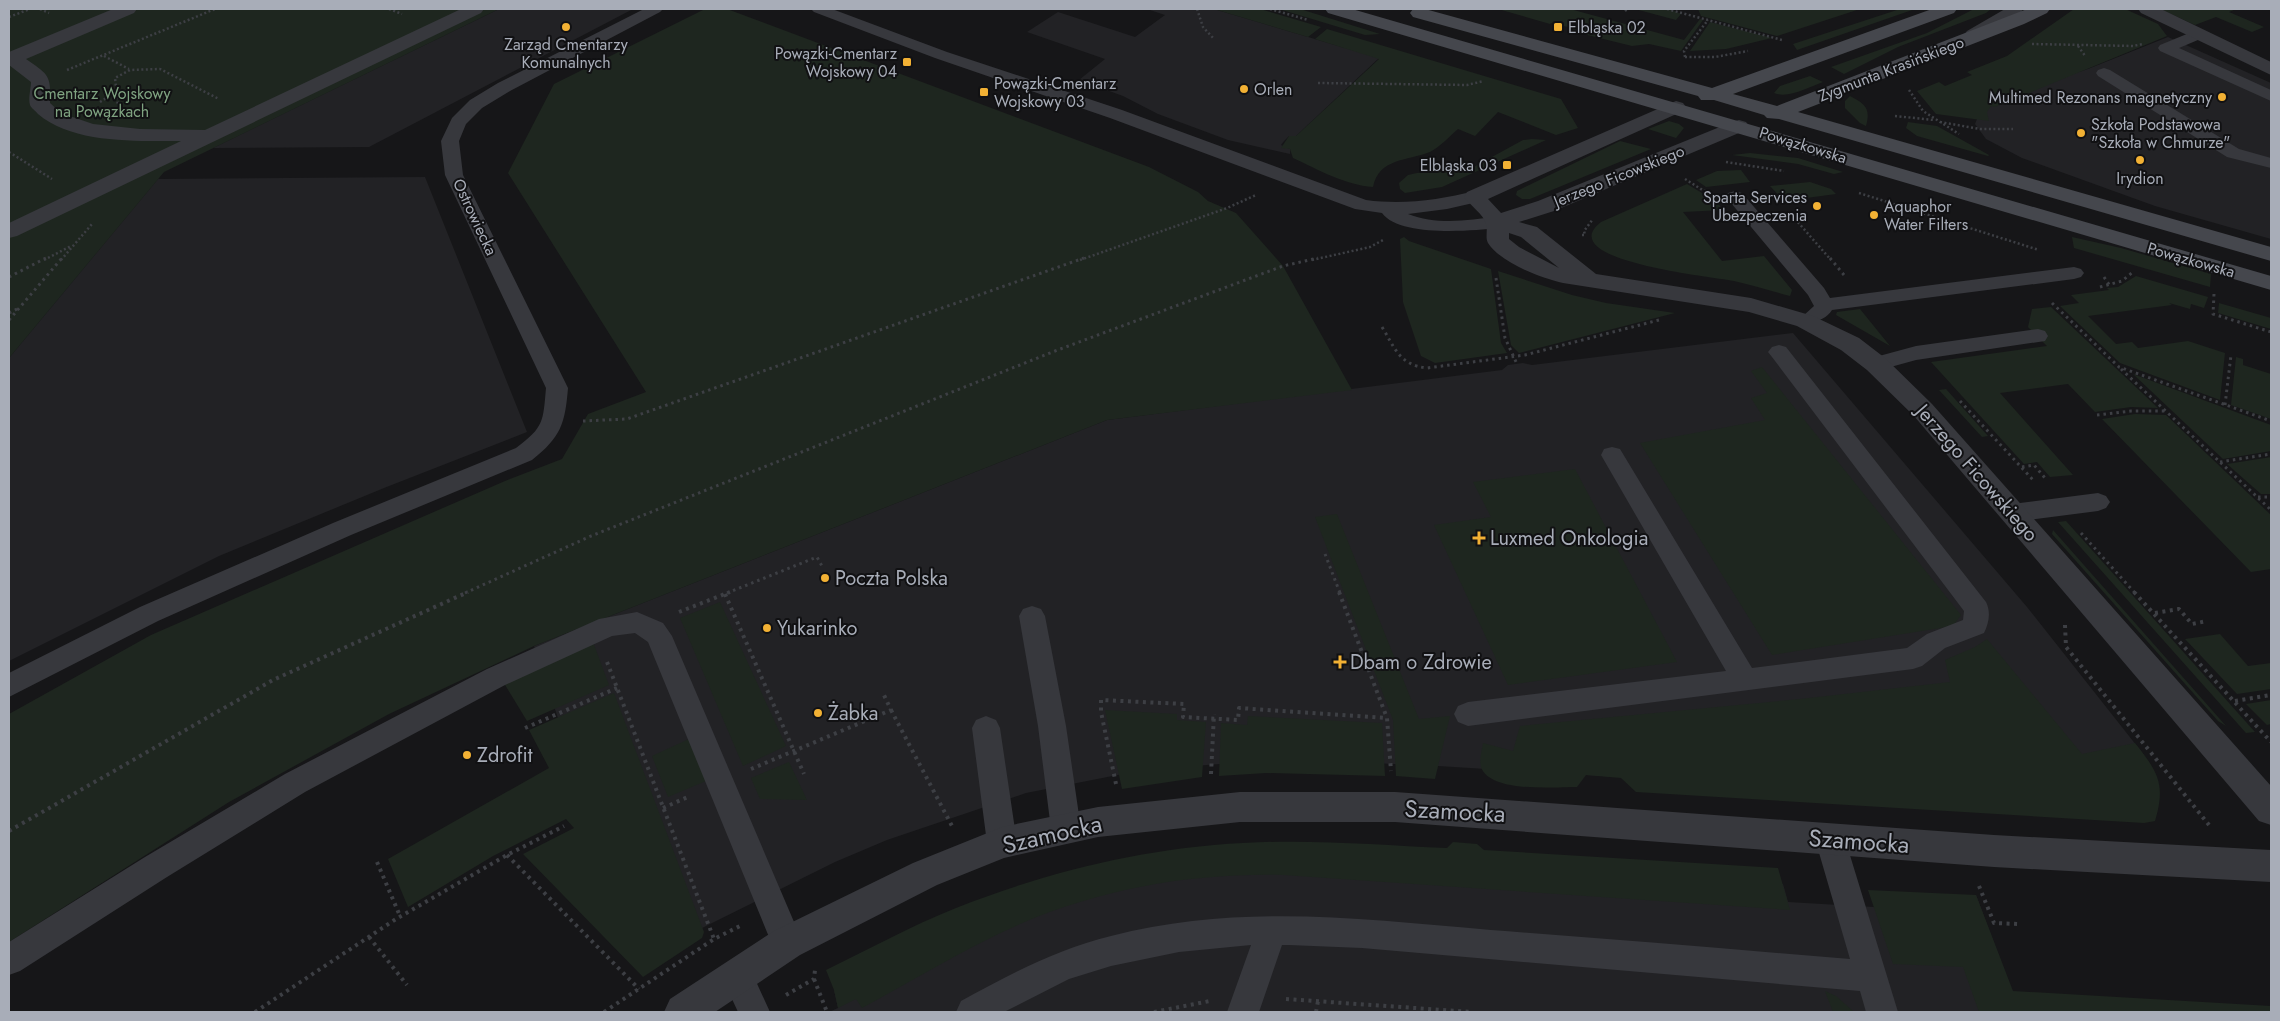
<svg xmlns="http://www.w3.org/2000/svg" width="2280" height="1021" font-family="Jost,sans-serif">
	<style>
		.built { fill: #222225 }
		.green { fill: #1e261f }
		.lines { fill: none; stroke-linecap: round; stroke-linejoin: round }
		.path-far2 { stroke: #3d3f44; stroke-width: 2.5; stroke-dasharray: 2 2.5; stroke-linecap: butt }
		.path-far1 { stroke: #3d3f44; stroke-width: 3; stroke-dasharray: 2.5 4; stroke-linecap: butt }
		.path { stroke: #3d3f44; stroke-width: 4; stroke-dasharray: 3 4.5; stroke-linecap: butt }
		.lane { fill: #37383d; fill-rule: evenodd }
		.street { fill: #37383d; fill-rule: evenodd }
		.secondary { fill: #45474d; fill-rule: evenodd }
		.poi-dot { fill: #f2b134; stroke: #111113; stroke-width: 2 }
		.labels { text-anchor: middle; dominant-baseline: central; stroke-width: 4; stroke-linejoin: round; paint-order: stroke }
		.far-poi-label { font-size: 16px; fill: #a8adb8; stroke: #111113; text-anchor: start }
		.far-street-label { font-size: 16px; fill: #a8adb8; stroke: #111113 }
		.far-park-label { font-size: 16px; fill: #7fa381; stroke: #111113 }
		.street-label { font-size: 20px; fill: #a8adb8; stroke: #111113 }
		.poi-label { font-size: 20px; fill: #a8adb8; stroke: #111113; text-anchor: start }
		.near-street-label { font-size: 24px; fill: #a8adb8; stroke: #111113 }
	</style>
	<rect width="100%" height="100%" fill="#161618"/>
	<path class="built" d="M 499,9 L 633,9 L 369,147 L 213,148 Z
		M 1147,9 L 1214,9 L 1379,58 L 1296,136 L 1289,136 L 1284,141 L 1281,145 L 1290,149 L 1290,154 L 1228,140 L 1158,114 L 1123,96 L 1079,80 L 1105,59 L 1027,32 L 1058,12 L 1135,37 L 1165,15 Z
		M 2168,37 L 2271,83 L 2271,239 L 2155,206 L 2022,158 L 1986,139 L 1975,124 L 1983,104 L 2088,69 Z
		M 425,177 L 527,432 L 384,488 L 219,556 L 9,661 L 9,358 L 158,179 Z
		M 1793,333 L 2027,607 L 2144,755 L 2122,808 L 1438,766 L 1284,759 L 1143,770 L 1026,793 L 887,840 L 835,862 L 700,929 L 567,745 L 534,646 L 1107,420 L 1502,370 L 1508,365 L 1523,363 L 1532,365 Z
		M 1175,863 L 1783,884 L 1788,902 L 1908,909 L 1976,895 L 2020,1012 L 829,1012 L 838,1008 L 834,990 Z"/>
	<path class="green" d="M 9,9 L 499,9 L 164,172 L 9,358 Z
		M 705,9 L 727,9 L 1149,167 L 1198,192 L 1208,201 L 1236,213 L 1283,266 L 1352,390 L 1107,420 L 534,646 L 389,714 L 229,802 L 9,942 L 9,714 L 151,635 L 505,481 L 562,459 L 588,414 L 646,392 L 508,173 L 554,84 Z
		M 1214,9 L 1260,9 L 1321,27 L 1308,37 Z
		M 1279,9 L 1300,9 L 1380,34 L 1365,35 Z
		M 1498,9 L 1570,9 L 1684,40 L 1700,19 L 1703,20 L 1681,51 L 1649,44 L 1632,46 L 1571,31 L 1572,28 L 1551,23 L 1550,24 Z
		M 1635,9 L 1669,9 L 1681,14 L 1676,20 Z
		M 1698,9 L 1860,9 L 1777,36 L 1701,16 Z
		M 1900,9 L 1915,9 L 1797,50 L 1793,44 Z
		M 1974,9 L 1991,9 L 1986,13 L 1898,47 L 1844,74 L 1831,67 L 1927,33 Z
		M 2074,9 L 2125,9 L 2158,24 L 2167,36 L 1995,107 L 1991,106 L 1987,112 L 1989,121 L 1936,114 L 1917,91 L 1939,82 L 1945,86 L 1972,75 L 1967,72 L 2007,56 Z
		M 2160,9 L 2236,9 L 2229,12 L 2264,27 L 2252,32 L 2216,17 L 2195,25 Z
		M 1710,22 L 1772,38 L 1726,49 L 1690,51 Z
		M 1327,29 L 1561,99 L 1578,128 L 1556,135 L 1498,112 L 1475,136 L 1458,129 C 1450,136 1440,147 1430,152 C 1407,161 1379,158 1373,187 C 1345,185 1319,170 1293,158 L 1290,149 L 1281,148 L 1289,136 L 1296,136 L 1379,59 L 1315,39 Z
		M 1810,76 L 1823,82 C 1809,87 1788,99 1774,93 L 1780,86 Z
		M 1850,96 C 1865,104 1871,108 1866,126 L 1860,123 L 1845,108 L 1845,101 Z
		M 1669,121 L 1679,124 L 1684,128 L 1676,138 L 1648,129 Z
		M 1908,122 L 1937,126 L 1989,155 L 1988,156 L 1917,136 L 1906,128 Z
		M 1532,139 L 1546,140 L 1442,187 L 1405,193 L 1400,189 L 1399,183 L 1408,175 L 1417,173 L 1470,169 L 1523,140 Z
		M 1620,141 L 1651,149 L 1530,199 L 1522,199 L 1516,195 L 1517,191 L 1519,190 Z
		M 1750,153 L 1798,158 L 1843,172 L 1834,174 L 1798,164 L 1732,155 Z
		M 1741,170 L 1750,182 L 1706,187 L 1696,180 L 1717,171 Z
		M 1810,182 L 1831,189 L 1836,194 L 1784,201 L 1770,186 Z
		M 1687,184 L 1702,193 L 1710,193 L 1723,210 L 1683,212 L 1722,261 L 1764,256 L 1792,290 L 1790,296 C 1771,291 1752,285 1734,281 C 1715,277 1551,261 1601,222 Z
		M 1404,237 L 1409,241 L 1491,269 L 1501,343 L 1507,353 L 1435,363 L 1421,356 L 1403,302 L 1400,239 Z
		M 2072,237 L 2121,248 L 2211,274 L 2210,287 L 2074,248 Z
		M 1498,271 L 1572,295 L 1606,303 L 1675,313 L 1519,353 L 1511,345 Z
		M 2136,276 L 2208,297 L 2204,308 L 2191,304 L 2190,309 L 2169,303 L 2172,305 L 2088,316 L 2116,344 L 2132,342 L 2138,348 L 2188,341 L 2225,353 L 2220,400 L 2120,363 L 2060,306 L 2079,303 L 2071,295 L 2109,290 L 2107,288 L 2118,287 Z
		M 2219,303 L 2271,318 L 2271,329 L 2218,313 Z
		M 2051,307 L 2158,408 L 2131,407 L 2095,412 L 2068,384 L 2000,393 L 2073,475 L 2050,477 L 2037,462 L 2024,464 L 1931,362 L 2047,346 L 2028,327 L 2032,309 Z
		M 1860,309 L 1890,346 L 1836,315 L 1837,312 Z
		M 2236,357 L 2243,359 L 2243,365 L 2271,374 L 2271,419 L 2231,405 Z
		M 1762,367 L 1961,615 L 1953,626 L 1772,655 L 1640,443 L 1765,420 L 1751,398 L 1767,393 L 1751,371 Z
		M 2133,374 L 2271,425 L 2271,451 L 2223,459 Z
		M 1946,389 L 1988,436 L 1982,437 L 1939,390 Z
		M 2135,414 L 2166,415 L 2271,515 L 2271,569 L 2251,572 L 2102,419 Z
		M 2271,457 L 2271,494 L 2261,494 L 2227,464 Z
		M 1575,469 L 1677,662 L 1508,685 L 1434,525 L 1491,517 L 1473,482 Z
		M 1337,514 L 1419,719 L 1450,716 L 1435,779 L 1396,776 L 1393,720 L 1315,517 Z
		M 2066,521 L 2255,732 L 2246,733 L 2058,522 Z
		M 2053,530 L 2226,726 L 2218,721 L 2052,534 Z
		M 720,602 L 786,746 L 743,766 L 680,618 Z
		M 2220,634 L 2248,666 L 2271,663 L 2271,689 L 2237,694 L 2185,639 Z
		M 1987,639 L 2082,754 L 2135,743 C 2158,772 2166,784 2155,821 L 2144,823 L 1636,792 L 1621,778 L 1586,775 L 1577,787 C 1553,787 1490,793 1481,767 C 1479,760 1482,750 1483,743 L 1513,751 L 1520,726 L 1800,699 L 1950,682 L 1945,660 L 1975,647 Z
		M 593,642 L 609,685 L 527,721 L 502,680 Z
		M 614,693 L 704,932 L 702,938 L 643,977 L 523,854 L 574,828 L 566,819 L 493,856 L 408,907 L 388,859 L 549,768 L 529,730 Z
		M 2271,700 L 2271,724 L 2267,725 L 2246,704 Z
		M 1105,710 L 1177,714 L 1177,720 L 1206,722 L 1202,777 L 1122,789 Z
		M 1248,716 L 1382,723 L 1385,776 L 1266,773 L 1219,776 L 1221,723 L 1247,725 Z
		M 689,739 L 706,781 L 668,797 L 652,756 Z
		M 789,762 L 807,800 L 760,799 L 751,778 Z
		M 1453,842 L 1477,844 L 1484,850 L 1778,868 L 1790,910 L 1283,875 C 1193,873 1104,888 1020,924 C 965,948 914,980 862,1008 L 856,999 L 838,1008 L 834,990 L 826,970 C 869,949 911,926 956,908 C 1047,872 1144,848 1243,843 C 1311,839 1380,845 1447,848 Z
		M 1868,890 L 1976,895 L 2013,991 L 2271,1006 L 2271,1012 L 1979,1012 L 1963,967 L 1893,964 Z
		M 1825,991 L 1836,996 L 1854,1012 L 1833,1012 Z"/>
	<g class="lines">
		<path class="path-far2" d="M 40,9 L 49,13
			M 389,9 L 402,14
			M 1197,9 L 1203,27 L 1214,39
			M 1270,9 L 1308,20
			M 1667,9 L 1782,40
			M 1625,11 L 1627,9
			M 9,17 L 30,9
			M 2032,44 L 2133,46 L 2143,44
			M 2078,46 L 2086,57
			M 104,56 L 129,69
			M 1685,57 L 1715,57 L 1748,51
			M 1685,57 L 1684,51 L 1708,20
			M 67,70 L 215,9
			M 1318,83 L 1467,85 L 1484,81
			M 1909,90 L 1923,111 L 1959,134
			M 100,102 L 116,92
			M 120,106 L 118,106 L 115,78 L 130,70 L 160,69 L 219,99
			M 1895,116 L 1934,120
			M 1940,122 L 1980,129 L 2013,129
			M 9,152 L 52,179
			M 1726,162 L 1784,171
			M 1685,179 L 1704,191 L 1708,190
			M 1859,193 L 2039,250
			M 1789,212 L 1831,260
			M 1582,235 L 1585,235 L 1584,231 L 1593,219
			M 44,260 L 71,246
			M 61,260 L 92,224
			M 1080,260 L 1227,208 L 1256,195
			M 1312,260 L 1370,247 L 1385,239"/>
		<path class="path-far1" d="M 1830,258 L 1844,275
			M 9,277 L 46,258
			M 2104,277 L 2110,286
			M 1496,278 L 1505,338 L 1517,364
			M 2100,287 L 2122,281 L 2134,271
			M 2214,294 L 2213,314 L 2271,332
			M 2052,303 L 2119,367 L 2271,421
			M 9,313 L 17,309
			M 9,320 L 62,258
			M 1382,327 C 1395,348 1399,365 1427,368 L 1525,355 L 1659,320
			M 2121,369 L 2271,510
			M 1960,401 L 2034,481
			M 2225,405 L 2231,355
			M 2097,415 L 2131,411 L 2165,411
			M 583,421 L 627,419 L 1084,258
			M 2220,462 L 2271,454
			M 2022,467 L 2034,465 L 2045,478
			M 2258,497 L 2271,497
			M 2081,533 L 2135,593
			M 1325,554 L 1340,593
			M 465,593 L 591,536 L 1055,351 L 1283,266 L 1318,258
			M 727,593 L 817,557 L 823,568"/>
		<path class="path" d="M 1339,592 L 1387,718
			M 2134,592 L 2271,742
			M 725,594 L 804,774
			M 679,612 L 730,592
			M 2155,613 L 2179,609 L 2192,624 L 2207,621
			M 2065,625 L 2066,647 L 2209,825
			M 607,662 L 714,939
			M 2235,701 L 2271,695
			M 891,710 L 952,826
			M 525,728 L 617,688
			M 751,769 L 891,710 L 883,693
			M 1211,774 L 1214,714
			M 1116,784 L 1101,712 L 1101,700 L 1184,704 L 1183,717 L 1238,720 L 1239,708 L 1387,718 L 1391,771
			M 663,808 L 690,796
			M 9,831 L 273,680 L 468,592
			M 507,855 L 639,989
			M 377,862 L 400,916
			M 1979,886 L 1994,923 L 2018,924
			M 369,937 L 407,985
			M 814,979 L 827,1012
			M 786,995 L 814,979 L 815,970
			M 1286,999 L 1472,1012
			M 255,1012 L 396,919 L 507,855 L 564,826
			M 604,1012 L 714,939 L 740,926
			M 1154,1012 L 1210,1001
			M 1316,1012 L 1318,1001"/>
		<path class="lane" d="M 644,9 L 663,9 L 660,12 L 510,91 L 482,108 L 466,124 L 459,141 L 463,175 L 568,388 C 565,424 561,437 532,460 L 351,535 L 158,621 L 9,697 L 9,673 L 140,607 L 333,523 L 516,448 C 544,427 543,422 546,388 L 445,175 L 441,141 L 452,118 L 470,100 L 498,83 Z
			M 811,9 L 832,9 L 947,52 L 1122,110 L 1366,200 C 1403,205 1439,200 1475,191 L 1482,193 L 1484,197 L 1482,201 L 1447,209 L 1408,214 C 1436,225 1468,221 1497,216 L 1504,218 L 1506,222 L 1504,226 L 1497,228 C 1471,231 1399,237 1382,213 L 1355,209 L 1110,118 L 935,58 L 814,12 Z
			M 2199,29 L 2205,31 L 2207,34 L 2205,37 L 2179,48 L 2271,90 L 2271,101 L 2160,51 L 2158,48 L 2160,45 Z
			M 2104,68 L 2110,70 L 2239,149 L 2271,158 L 2271,168 L 2227,157 L 2098,76 L 2096,73 L 2098,70 Z
			M 1735,191 L 1742,193 L 1824,288 L 1830,298 L 2074,267 L 2081,269 L 2084,273 L 2081,277 L 2074,279 L 1832,310 C 1826,319 1816,323 1806,321 L 1803,316 L 1814,306 L 1808,295 L 1726,197 L 1728,193 Z
			M 2038,329 L 2045,331 L 2048,336 L 2045,341 L 1916,360 L 1876,371 L 1868,369 L 1865,364 L 1868,359 L 1916,346 Z
			M 1779,345 L 1786,347 L 1986,602 C 1991,612 1989,623 1984,633 L 1945,648 L 1922,666 L 1913,669 L 1468,726 L 1458,722 L 1454,714 L 1458,706 L 1468,702 L 1726,671 L 1601,455 L 1604,449 L 1612,447 L 1620,449 L 1752,668 L 1907,648 L 1927,634 L 1963,620 L 1964,611 L 1772,357 L 1768,352 L 1772,347 Z
			M 2098,493 L 2106,496 L 2110,502 L 2106,508 L 2098,511 L 2012,522 L 2004,519 L 2000,513 L 2004,507 L 2012,504 Z
			M 1032,606 L 1041,609 L 1045,616 L 1066,726 L 1081,829 L 1076,838 L 1066,842 L 1056,838 L 1051,829 L 1038,726 L 1019,616 L 1023,609 Z
			M 637,612 L 663,623 L 672,636 L 803,943 L 798,954 L 787,958 L 776,954 L 648,642 L 635,633 L 612,636 L 505,685 L 305,792 L 167,877 L 20,971 L 9,975 L 9,942 L 145,857 L 285,774 L 487,669 L 599,619 Z
			M 986,716 L 996,720 L 1000,728 L 1017,843 L 1012,853 L 1002,856 L 992,853 L 987,843 L 972,728 L 976,720 Z
			M 1830,826 L 1840,830 L 1845,839 L 1898,1012 L 1866,1012 L 1860,991 L 1362,948 L 1289,945 L 1282,945 L 1259,1012 L 1227,1012 L 1251,945 L 1179,952 L 1111,966 L 1069,979 L 1004,1012 L 956,1012 L 961,1001 C 1009,975 1057,949 1111,936 C 1241,903 1360,919 1491,930 C 1611,939 1731,949 1850,959 L 1815,839 L 1820,830 Z
			M 737,959 L 748,964 L 770,1012 L 738,1012 L 721,975 L 726,964 Z"/>
		<path class="street" d="M 113,9 L 137,9 L 134,13 L 26,59 C 49,75 51,75 50,103 L 61,113 L 93,124 L 140,129 L 205,130 L 461,9 L 484,9 L 481,13 L 17,236 L 9,238 L 9,223 L 181,141 C 137,141 73,144 38,114 C 36,111 31,108 30,105 C 28,99 31,88 31,82 L 9,65 L 9,52 Z
			M 2005,9 L 2023,9 L 2019,16 L 1979,39 L 1973,40 L 1967,39 L 1964,35 L 1967,31 Z
			M 2138,9 L 2161,9 L 2271,62 L 2271,75 L 2141,13 Z
			M 1676,101 L 1683,103 L 1686,107 L 1683,111 L 1488,199 L 1501,213 L 1538,201 L 1732,122 L 1739,120 L 1746,122 L 1749,126 L 1746,130 L 1554,211 L 1519,222 L 1537,227 L 1596,274 L 1751,298 L 1813,316 L 1859,338 L 1885,358 L 1932,404 L 2271,786 L 2271,825 L 2259,821 L 1914,416 L 1867,370 L 1841,350 L 1797,326 L 1749,312 L 1563,283 C 1541,278 1501,263 1488,243 C 1485,238 1488,230 1486,224 C 1484,215 1470,205 1464,197 L 1467,192 ZM 1509,233 L 1521,237 L 1559,268 L 1519,247 L 1509,239 Z
			M 1240,792 L 1395,792 L 1994,835 L 2271,850 L 2271,882 L 1994,867 L 1395,822 L 1240,822 L 1098,837 L 1004,858 L 937,885 L 800,955 L 715,1012 L 664,1012 L 670,999 L 774,931 L 913,863 L 990,832 L 1002,827 L 1098,807 Z"/>
		<path class="secondary" d="M 1325,9 L 1352,9 L 2271,276 L 2271,290 L 1328,13 Z
			M 1413,9 L 1425,9 L 1712,88 L 1932,9 L 1957,9 L 1954,13 L 1733,94 L 1777,106 L 2027,9 L 2050,9 L 2047,13 L 2024,24 L 1798,112 L 2271,247 L 2271,261 L 1779,119 L 1767,118 L 1764,115 L 1714,100 L 1701,100 L 1698,96 L 1413,17 L 1410,13 Z"/>
	</g>
	<g class="poi-dot">
		<circle cx="566" cy="27" r="5"/>
		<rect x="1553" y="22" width="10" height="10" rx="2.5"/>
		<rect x="902" y="57" width="10" height="10" rx="2.5"/>
		<circle cx="1244" cy="89" r="5"/>
		<rect x="979" y="87" width="10" height="10" rx="2.5"/>
		<circle cx="2222" cy="97" r="5"/>
		<circle cx="2081" cy="133" r="5"/>
		<circle cx="2140" cy="160" r="5"/>
		<rect x="1502" y="160" width="10" height="10" rx="2.5"/>
		<circle cx="1817" cy="206" r="5"/>
		<circle cx="1874" cy="215" r="5"/>
		<path d="M1476.5 530.5h5v5h5v5h-5v5h-5v-5h-5v-5h5z"/>
		<circle cx="825" cy="578" r="5"/>
		<circle cx="767" cy="628" r="5"/>
		<path d="M1337.5 654.5h5v5h5v5h-5v5h-5v-5h-5v-5h5z"/>
		<circle cx="818" cy="713" r="5"/>
		<circle cx="467" cy="755" r="5"/>
	</g>
	<g class="labels">
		<g class="far-poi-label">
			<text x="1568" y="27">Elbląska 02</text>
			<text x="566" y="44" text-anchor="middle">Zarząd Cmentarzy<tspan x="566" dy="18">Komunalnych</tspan></text>
			<text x="897" y="53" text-anchor="end">Powązki-Cmentarz<tspan x="897" dy="18">Wojskowy 04</tspan></text>
			<text x="994" y="83">Powązki-Cmentarz<tspan x="994" dy="18">Wojskowy 03</tspan></text>
			<text x="1254" y="89">Orlen</text>
			<text x="2212" y="97" text-anchor="end">Multimed Rezonans magnetyczny</text>
			<text x="2091" y="124">Szkoła Podstawowa<tspan x="2091" dy="18">"Szkoła w Chmurze"</tspan></text>
			<text x="1497" y="165" text-anchor="end">Elbląska 03</text>
			<text x="2140" y="178" text-anchor="middle">Irydion</text>
			<text x="1807" y="197" text-anchor="end">Sparta Services<tspan x="1807" dy="18">Ubezpeczenia</tspan></text>
			<text x="1884" y="206">Aquaphor<tspan x="1884" dy="18">Water Filters</tspan></text>
		</g>
		<g class="far-street-label">
			<text transform="translate(1891 69) rotate(-21)">Zygmunta Krasińskiego</text>
			<text transform="translate(1803 145) rotate(17)">Powązkowska</text>
			<text transform="translate(1619 176) rotate(-22)">Jerzego Ficowskiego</text>
			<text transform="translate(475 217) rotate(65)">Ostrowiecka</text>
			<text transform="translate(2191 260) rotate(16)">Powązkowska</text>
		</g>
		<g class="far-park-label">
			<text x="102" y="93">Cmentarz Wojskowy<tspan x="102" dy="18">na Powązkach</tspan></text>
		</g>
		<g class="street-label">
			<text transform="translate(1977 473) rotate(49)">Jerzego Ficowskiego</text>
		</g>
		<g class="poi-label">
			<text x="1490" y="538">Luxmed Onkologia</text>
			<text x="835" y="578">Poczta Polska</text>
			<text x="777" y="628">Yukarinko</text>
			<text x="1350" y="662">Dbam o Zdrowie</text>
			<text x="828" y="713">Żabka</text>
			<text x="477" y="755">Zdrofit</text>
		</g>
		<g class="near-street-label">
			<text transform="translate(1455 811) rotate(3)">Szamocka</text>
			<text transform="translate(1052 834) rotate(-13)">Szamocka</text>
			<text transform="translate(1859 841) rotate(4)">Szamocka</text>
		</g>
	</g>
	<rect width="2280" height="1021" fill="none" stroke="#a8adb8" stroke-width="20"/>
</svg>
